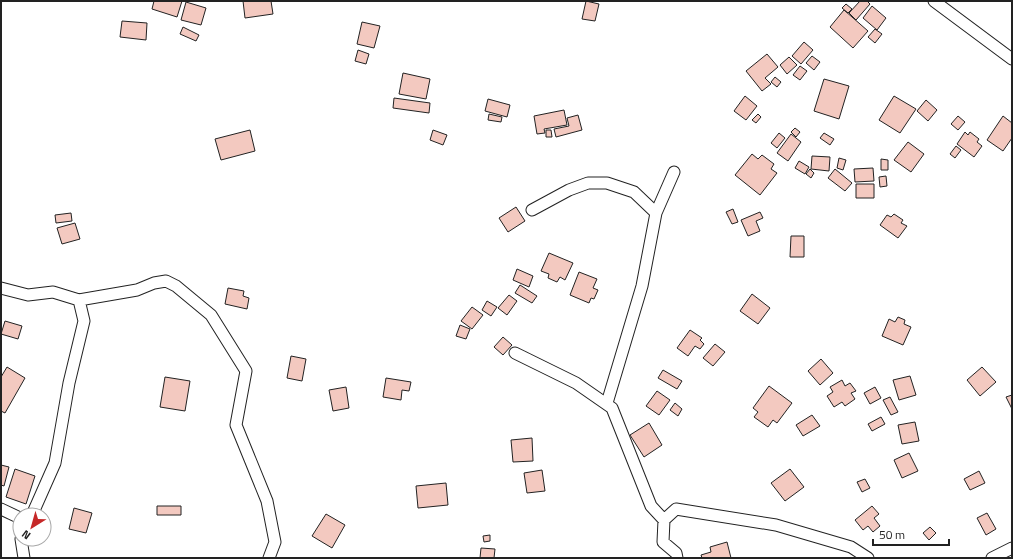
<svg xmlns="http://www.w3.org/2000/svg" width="1013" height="559" font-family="'Titillium Web',sans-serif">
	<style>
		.building { fill: #f3c9c0; stroke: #222 }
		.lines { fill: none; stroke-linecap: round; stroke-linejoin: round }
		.minor-casing { stroke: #222; stroke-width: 13 }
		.minor { stroke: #fff; stroke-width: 11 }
	</style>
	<rect width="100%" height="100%" fill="#fff"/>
	<path class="building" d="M 154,1 L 182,1 L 177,17 L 152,9 Z
		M 243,1 L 271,1 L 273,14 L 245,18 Z
		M 586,1 L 599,4 L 595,21 L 582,19 Z
		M 860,1 L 867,1 L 870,4 L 856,20 L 849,13 Z
		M 186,2 L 206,8 L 201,25 L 181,20 Z
		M 846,4 L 852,9 L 848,13 L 842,8 Z
		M 872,6 L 886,18 L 877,30 L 863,18 Z
		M 844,10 L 868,31 L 853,48 L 830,27 Z
		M 122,21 L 147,23 L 146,40 L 120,37 Z
		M 362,22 L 380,26 L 374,48 L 357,44 Z
		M 183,27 L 199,35 L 196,41 L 180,34 Z
		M 875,29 L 882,34 L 875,43 L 868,37 Z
		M 804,42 L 813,50 L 801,64 L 792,56 Z
		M 358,50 L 369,54 L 366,64 L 355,61 Z
		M 767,54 L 778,67 L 765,78 L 771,84 L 762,91 L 746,71 Z
		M 812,56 L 820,62 L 814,70 L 806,63 Z
		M 789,57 L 797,65 L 787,74 L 780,65 Z
		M 800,66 L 807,71 L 800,80 L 793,75 Z
		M 403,73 L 430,79 L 426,99 L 399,94 Z
		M 775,77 L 781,82 L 777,87 L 771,82 Z
		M 824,79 L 849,86 L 839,119 L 814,111 Z
		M 745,96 L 757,106 L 746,120 L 734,111 Z
		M 894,96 L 916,109 L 900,133 L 879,120 Z
		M 394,98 L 430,103 L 429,113 L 393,108 Z
		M 488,99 L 510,105 L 507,117 L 485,111 Z
		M 926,100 L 937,110 L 928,121 L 917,111 Z
		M 564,110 L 567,125 L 544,129 L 545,133 L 537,134 L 534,116 Z
		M 489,114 L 502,117 L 501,122 L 488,120 Z
		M 758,114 L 761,117 L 756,123 L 752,120 Z
		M 578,115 L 582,130 L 556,137 L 554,129 L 569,126 L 567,118 Z
		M 958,116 L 965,122 L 958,130 L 951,124 Z
		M 1003,116 L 1012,123 L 1012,138 L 1003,151 L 987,140 Z
		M 795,128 L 800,132 L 796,137 L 791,132 Z
		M 250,130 L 255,151 L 221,160 L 215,139 Z
		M 433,130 L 447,135 L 443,145 L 430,140 Z
		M 546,130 L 551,130 L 552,137 L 546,137 Z
		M 965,132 L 968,135 L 970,132 L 979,139 L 977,142 L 982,146 L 974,157 L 957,144 Z
		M 779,133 L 785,138 L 777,148 L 771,143 Z
		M 824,133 L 834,139 L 830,145 L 820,138 Z
		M 791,134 L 801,142 L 788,161 L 777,153 Z
		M 908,142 L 924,154 L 911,172 L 894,160 Z
		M 956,146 L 961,150 L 955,158 L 950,154 Z
		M 752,154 L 758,159 L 762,155 L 774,164 L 771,169 L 777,173 L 760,195 L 735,175 Z
		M 812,156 L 830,157 L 829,171 L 811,169 Z
		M 839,158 L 846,160 L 843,170 L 837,168 Z
		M 881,159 L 888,160 L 888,170 L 881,170 Z
		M 799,161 L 809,167 L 805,174 L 795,168 Z
		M 873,168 L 874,181 L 855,182 L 854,169 Z
		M 810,169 L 814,173 L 811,178 L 806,174 Z
		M 835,169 L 852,183 L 845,191 L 828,178 Z
		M 886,176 L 887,186 L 880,187 L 879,177 Z
		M 856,184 L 874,184 L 874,198 L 856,198 Z
		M 516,207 L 525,221 L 508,232 L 499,218 Z
		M 733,209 L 738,222 L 732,224 L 726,212 Z
		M 760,212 L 763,218 L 756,221 L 760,231 L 748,236 L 741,220 Z
		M 71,213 L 72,221 L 56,223 L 55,215 Z
		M 894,214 L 903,220 L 901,223 L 907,226 L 898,238 L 880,225 L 887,215 L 891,217 Z
		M 75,223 L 80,239 L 62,244 L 57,228 Z
		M 791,236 L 804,236 L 804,257 L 790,257 Z
		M 549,253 L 573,263 L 565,280 L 560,277 L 557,282 L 548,278 L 549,274 L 541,271 Z
		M 517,269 L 533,276 L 529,287 L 513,280 Z
		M 579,272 L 597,279 L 593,288 L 598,290 L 594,299 L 591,298 L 589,303 L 570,295 Z
		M 520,285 L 537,296 L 532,303 L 515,293 Z
		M 228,288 L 244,291 L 243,296 L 249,298 L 247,309 L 225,304 Z
		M 752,294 L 770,308 L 758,324 L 740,311 Z
		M 509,295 L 517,301 L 507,315 L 498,308 Z
		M 487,301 L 497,307 L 491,316 L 482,310 Z
		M 472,307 L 483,315 L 472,329 L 461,321 Z
		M 898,317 L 905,320 L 904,324 L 911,327 L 903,345 L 882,336 L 889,319 L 895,322 Z
		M 5,321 L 22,326 L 18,339 L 1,334 Z
		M 460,325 L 470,329 L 466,339 L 456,336 Z
		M 690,330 L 702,338 L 700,340 L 704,344 L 700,349 L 695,346 L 688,356 L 677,348 Z
		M 503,337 L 512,345 L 503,355 L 494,347 Z
		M 715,344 L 725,352 L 713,366 L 703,358 Z
		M 291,356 L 306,359 L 302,381 L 287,378 Z
		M 821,359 L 833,373 L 820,385 L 808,371 Z
		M 7,367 L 25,378 L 5,413 L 1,411 L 1,377 Z
		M 982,367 L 996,382 L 980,396 L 967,380 Z
		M 663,370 L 682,381 L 677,389 L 658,378 Z
		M 910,376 L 916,395 L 899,400 L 893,380 Z
		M 165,377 L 190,381 L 185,411 L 160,407 Z
		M 386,378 L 411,382 L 409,391 L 402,390 L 401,400 L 383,397 Z
		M 842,380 L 845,386 L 850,383 L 856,391 L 851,393 L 855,399 L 845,406 L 842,402 L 834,407 L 827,396 L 833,392 L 830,387 Z
		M 769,386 L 792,403 L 777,423 L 773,420 L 768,427 L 754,417 L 758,412 L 753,408 Z
		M 346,387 L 349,408 L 333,411 L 329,390 Z
		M 875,387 L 881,398 L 870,404 L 864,393 Z
		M 657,391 L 670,400 L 659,415 L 646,406 Z
		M 1012,395 L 1012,409 L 1006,397 Z
		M 890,397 L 898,412 L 891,415 L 883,400 Z
		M 675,403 L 682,409 L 678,416 L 670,410 Z
		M 812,415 L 820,426 L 803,436 L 796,425 Z
		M 881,417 L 885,424 L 872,431 L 868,424 Z
		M 915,422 L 919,441 L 902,444 L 898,425 Z
		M 649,423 L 662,445 L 644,457 L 630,435 Z
		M 532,438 L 533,461 L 513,462 L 511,440 Z
		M 909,453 L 918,471 L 902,478 L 894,460 Z
		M 1,465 L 9,467 L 4,486 L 1,485 Z
		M 15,469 L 35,476 L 26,504 L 6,497 Z
		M 790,469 L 804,487 L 785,501 L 771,483 Z
		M 542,470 L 545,491 L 527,493 L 524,473 Z
		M 979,471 L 985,483 L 970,490 L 964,479 Z
		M 865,479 L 870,488 L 862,492 L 857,482 Z
		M 446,483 L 448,505 L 418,508 L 416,486 Z
		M 157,506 L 181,506 L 181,515 L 157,515 Z
		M 872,506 L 879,514 L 874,518 L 880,526 L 873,532 L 868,526 L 863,530 L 855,520 Z
		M 74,508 L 92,513 L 86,533 L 69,529 Z
		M 987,513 L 996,529 L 986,535 L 977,518 Z
		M 326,514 L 345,525 L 332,548 L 312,536 Z
		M 930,527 L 936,533 L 929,540 L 923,533 Z
		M 490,535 L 490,541 L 484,542 L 483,536 Z
		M 727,542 L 731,558 L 702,558 L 701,555 L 711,552 L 710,547 Z
		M 481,548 L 495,549 L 494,558 L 480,558 Z"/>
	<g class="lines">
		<defs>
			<path id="minor" d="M 934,1 L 1012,59
				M 532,210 L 569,190 L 588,183 L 607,183 L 634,192 L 656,213
				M 1,288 L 28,295 L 53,292 L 79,300 L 84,321 L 69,383 L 55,463 L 32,515
				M 79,300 L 137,290 L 154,283 L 166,281 L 176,286 L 211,315 L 246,371 L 236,425 L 267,501 L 275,542 L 269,558
				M 515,353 L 576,383 L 612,408 L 651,506 L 664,520 L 663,542 L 676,553 L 677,558
				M 607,403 L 642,286 L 656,213 L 674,172
				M 1,509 L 20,518
				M 664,520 L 676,509 L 776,525 L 851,547 L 868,558
				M 21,539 L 24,558
				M 992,558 L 1012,548"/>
		</defs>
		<use href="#minor" class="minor-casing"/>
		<use href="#minor" class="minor"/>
	</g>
	<rect width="1013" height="559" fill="none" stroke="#222222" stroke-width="4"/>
	<g transform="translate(32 527) rotate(217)"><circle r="19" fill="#ffffff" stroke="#a7a7a7"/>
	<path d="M0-3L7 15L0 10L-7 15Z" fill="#c62828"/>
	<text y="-6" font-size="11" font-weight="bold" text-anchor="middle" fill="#222222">N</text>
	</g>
	<path d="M873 539v6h76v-6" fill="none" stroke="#222222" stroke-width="2"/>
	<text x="879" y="539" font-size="12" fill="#222222" stroke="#ffffff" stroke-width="3" paint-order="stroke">50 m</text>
</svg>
